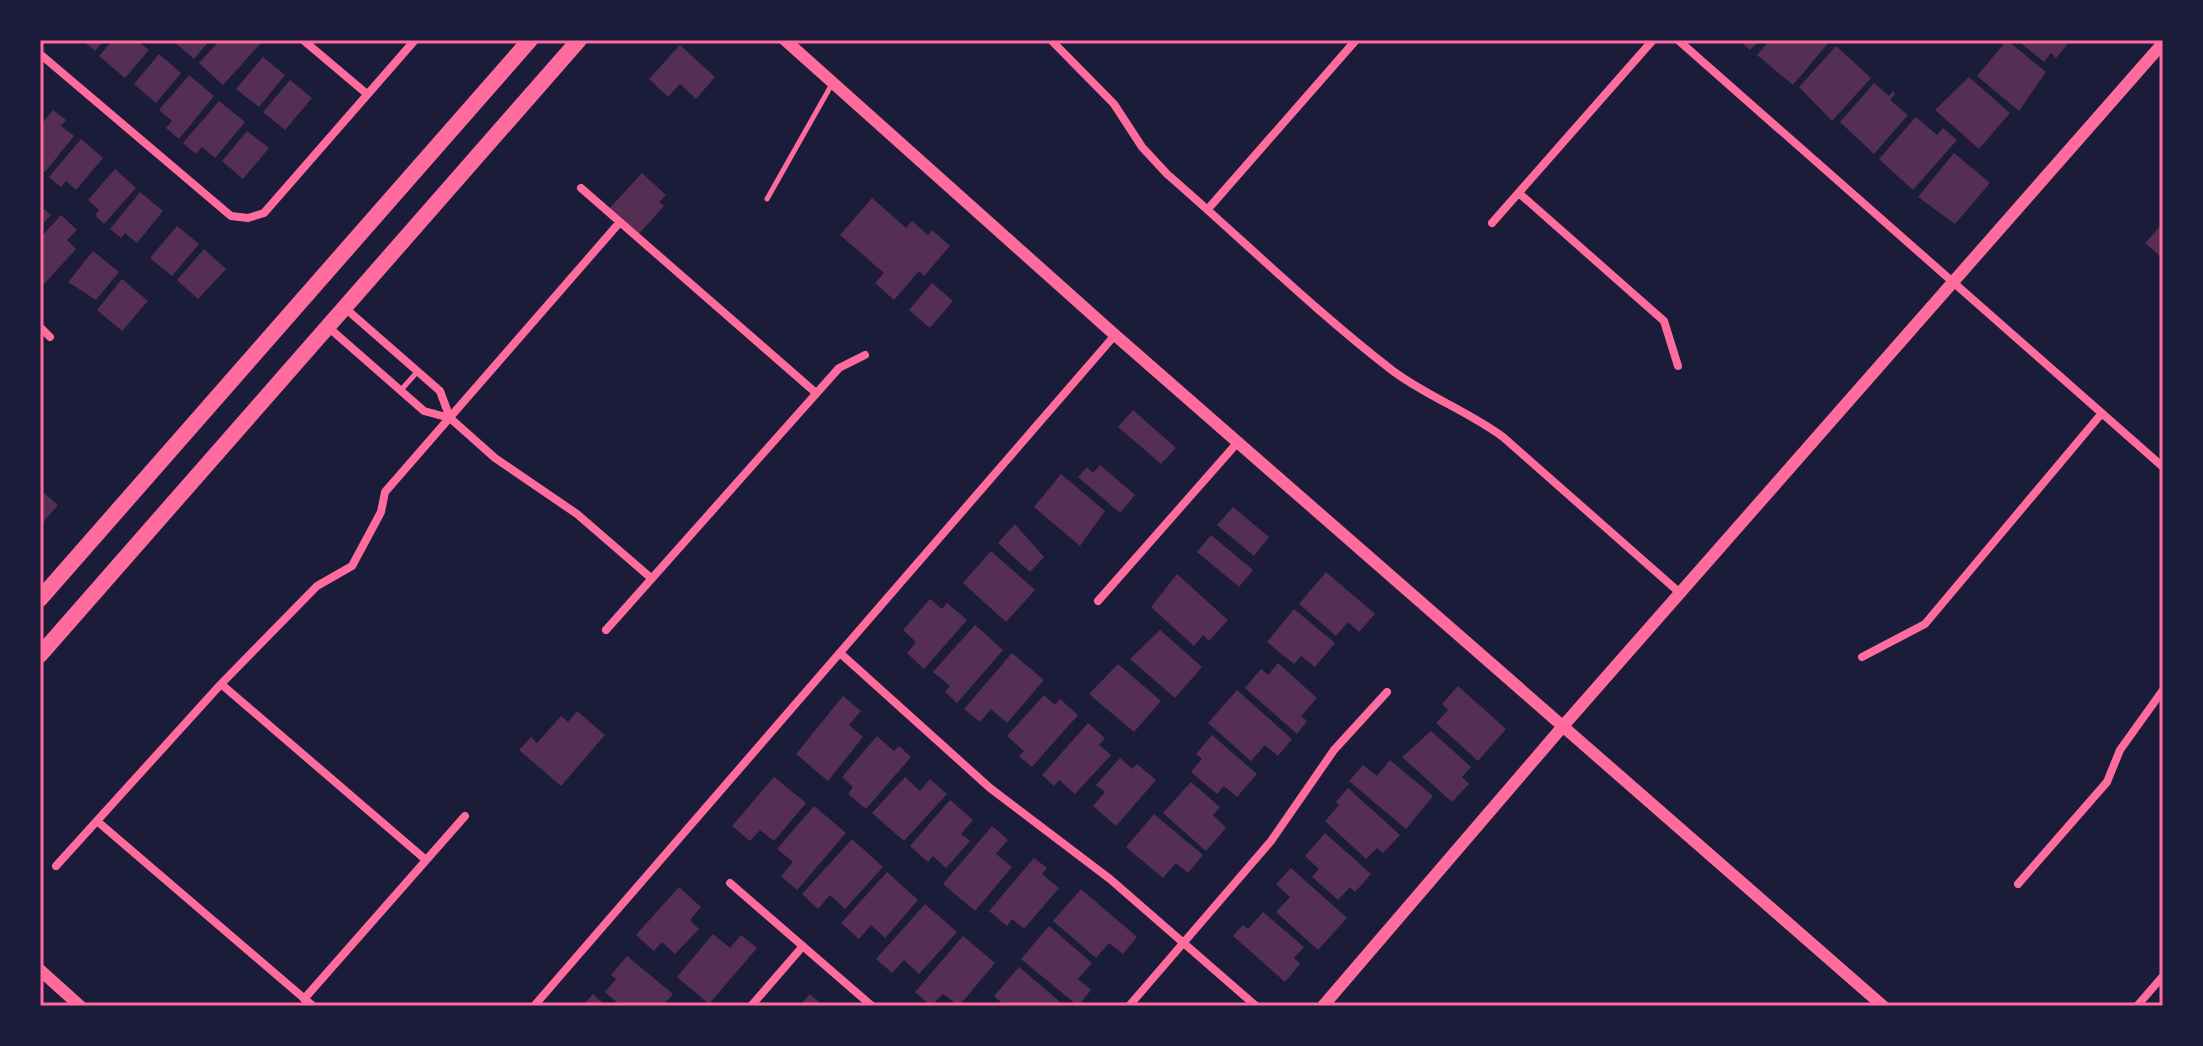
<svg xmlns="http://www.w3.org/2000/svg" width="2203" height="1046" font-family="'Varela Round',sans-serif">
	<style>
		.building { fill: #542f53 }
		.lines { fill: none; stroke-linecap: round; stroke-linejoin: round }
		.service { stroke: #ff6b9d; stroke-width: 5 }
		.minor { stroke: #ff6b9d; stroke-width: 8 }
		.tertiary { stroke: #ff6b9d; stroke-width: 12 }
		.primary { stroke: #ff6b9d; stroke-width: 16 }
		.neatline { fill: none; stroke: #ff6b9d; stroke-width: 3 }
	</style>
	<rect width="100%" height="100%" fill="#1b1b3a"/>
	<path class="building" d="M 82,40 L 104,40 L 95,51 Z
		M 113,40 L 143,40 L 140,43 L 149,50 L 125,78 L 99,56 Z
		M 172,40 L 210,40 L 194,59 Z
		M 220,40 L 261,43 L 223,85 L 199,63 Z
		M 1739,40 L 1760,40 L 1750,50 Z
		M 1770,40 L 1826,40 L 1829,42 L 1793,85 L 1757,55 Z
		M 2007,40 L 2046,72 L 2019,111 L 1977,76 Z
		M 2017,40 L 2071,40 L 2056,58 L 2051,53 L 2044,62 Z
		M 680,45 L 715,77 L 696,99 L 680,84 L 668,97 L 649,79 Z
		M 1836,46 L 1871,78 L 1832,121 L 1799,87 Z
		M 159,54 L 181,73 L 156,103 L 134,84 Z
		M 263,57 L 285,75 L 259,107 L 236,89 Z
		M 189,75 L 214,96 L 179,139 L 166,128 L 172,121 L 159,110 Z
		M 1969,77 L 2010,113 L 1979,149 L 1935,110 Z
		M 290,80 L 312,98 L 285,130 L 263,112 Z
		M 1874,83 L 1889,96 L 1893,91 L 1895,94 L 1890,100 L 1908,115 L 1874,154 L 1840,122 Z
		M 219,101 L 245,122 L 215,158 L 202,147 L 196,154 L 183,143 Z
		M 53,110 L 66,120 L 61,126 L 74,136 L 45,172 L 40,169 L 40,126 Z
		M 1916,117 L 1937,135 L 1943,128 L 1957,140 L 1913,190 L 1879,159 Z
		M 247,131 L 269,148 L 243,179 L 222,161 Z
		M 81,139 L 103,158 L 76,190 L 66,181 L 61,187 L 49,177 Z
		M 1954,153 L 1990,183 L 1955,224 L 1918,197 Z
		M 115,169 L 136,188 L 104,224 L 95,215 L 99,210 L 88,200 Z
		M 642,173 L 666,195 L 659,202 L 664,206 L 637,236 L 608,210 Z
		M 140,192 L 163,211 L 137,243 L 125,233 L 121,238 L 110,229 Z
		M 872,198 L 906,228 L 912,221 L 928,235 L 932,230 L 950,246 L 924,276 L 919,271 L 894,300 L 875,283 L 884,273 L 840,235 Z
		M 40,206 L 51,215 L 40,227 Z
		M 61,215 L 77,230 L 67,240 L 76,249 L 44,284 L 40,280 L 40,238 Z
		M 2163,223 L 2163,259 L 2145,243 Z
		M 177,226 L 199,244 L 172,276 L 150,258 Z
		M 204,249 L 226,269 L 198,299 L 177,280 Z
		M 93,251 L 119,272 L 96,300 L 68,282 Z
		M 122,279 L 148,301 L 122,331 L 97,310 Z
		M 932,283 L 953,301 L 930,328 L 909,310 Z
		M 1133,410 L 1176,448 L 1161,464 L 1118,427 Z
		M 1100,465 L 1135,495 L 1120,513 L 1078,477 L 1087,467 L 1093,473 Z
		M 1061,474 L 1105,511 L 1080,546 L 1034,507 Z
		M 40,490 L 58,505 L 40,526 Z
		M 1233,507 L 1269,537 L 1254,556 L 1217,525 Z
		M 1015,524 L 1044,557 L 1030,572 L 998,543 Z
		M 1211,535 L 1253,570 L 1239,587 L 1197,552 Z
		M 991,551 L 1035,590 L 1006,622 L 963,583 Z
		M 1326,572 L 1375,614 L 1359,632 L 1348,622 L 1336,636 L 1299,604 Z
		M 1177,574 L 1228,620 L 1209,641 L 1203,635 L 1194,646 L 1151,607 Z
		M 930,599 L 942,609 L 947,603 L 967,620 L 924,669 L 907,653 L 916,642 L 903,630 Z
		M 1294,609 L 1335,643 L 1315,667 L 1301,656 L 1294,664 L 1267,642 Z
		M 975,625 L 1003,650 L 957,703 L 945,692 L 950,686 L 933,672 Z
		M 1160,630 L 1202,667 L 1175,698 L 1130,659 Z
		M 1012,653 L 1044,680 L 1007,723 L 991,709 L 980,722 L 964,709 Z
		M 1278,663 L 1317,698 L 1301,716 L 1307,721 L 1297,734 L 1245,688 L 1261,669 L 1268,675 Z
		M 1118,664 L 1161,701 L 1134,732 L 1089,694 Z
		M 1458,686 L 1506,729 L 1478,761 L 1436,723 L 1448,710 L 1442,704 Z
		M 1237,690 L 1292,739 L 1278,756 L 1265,745 L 1251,761 L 1208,723 Z
		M 1044,695 L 1055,705 L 1060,699 L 1078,715 L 1032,767 L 1019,756 L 1024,751 L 1007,736 Z
		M 843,696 L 861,711 L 849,725 L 863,737 L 828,781 L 796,754 Z
		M 577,711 L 605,735 L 561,786 L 519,750 L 531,737 L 537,743 L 561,716 L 568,722 Z
		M 1088,723 L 1105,738 L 1099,745 L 1111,755 L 1075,794 L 1059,780 L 1054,786 L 1042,775 Z
		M 1431,731 L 1471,767 L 1462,777 L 1469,784 L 1452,802 L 1402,757 Z
		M 1212,735 L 1257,774 L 1237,797 L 1224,786 L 1217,794 L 1191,772 L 1202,759 L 1196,754 Z
		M 877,736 L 894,751 L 899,746 L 911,757 L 866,809 L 848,794 L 853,787 L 842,777 Z
		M 1120,758 L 1132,769 L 1137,764 L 1156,780 L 1116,826 L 1093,806 L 1105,792 L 1096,785 Z
		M 1390,760 L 1433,796 L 1406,829 L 1349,781 L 1363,765 L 1377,776 Z
		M 774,777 L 806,803 L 774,841 L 760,830 L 750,841 L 732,826 Z
		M 905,777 L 920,791 L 930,779 L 947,794 L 904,841 L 872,813 Z
		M 1191,782 L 1220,807 L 1213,815 L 1226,828 L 1206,851 L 1163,813 Z
		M 1348,788 L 1400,835 L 1383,853 L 1377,848 L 1366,859 L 1325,821 L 1339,805 L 1336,802 Z
		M 950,800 L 973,820 L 961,834 L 970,841 L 946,868 L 933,856 L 928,862 L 910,846 Z
		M 814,806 L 846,833 L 797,890 L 781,876 L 793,862 L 777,849 Z
		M 1154,814 L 1203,855 L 1188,873 L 1176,863 L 1163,878 L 1126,847 Z
		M 992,826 L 1008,840 L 996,854 L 1012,867 L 975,911 L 943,884 Z
		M 1325,833 L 1371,874 L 1355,892 L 1350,887 L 1338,900 L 1312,877 L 1319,869 L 1305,856 Z
		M 852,839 L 883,867 L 845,909 L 830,895 L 818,909 L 802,894 Z
		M 1034,858 L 1047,868 L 1042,874 L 1059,888 L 1024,929 L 1012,919 L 1007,926 L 989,911 Z
		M 1291,868 L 1347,918 L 1318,950 L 1276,912 L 1290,897 L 1276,884 Z
		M 887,872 L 918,900 L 885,938 L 871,925 L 859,939 L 841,923 Z
		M 679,887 L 701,907 L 690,920 L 699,929 L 675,954 L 662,942 L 654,951 L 636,935 Z
		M 1081,889 L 1137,937 L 1123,954 L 1109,943 L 1096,958 L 1053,921 Z
		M 925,904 L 957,932 L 919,974 L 904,960 L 892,973 L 876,959 Z
		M 1263,912 L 1304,947 L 1294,958 L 1300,964 L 1285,982 L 1233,936 L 1243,925 L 1248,929 Z
		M 1049,926 L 1092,963 L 1078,979 L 1091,990 L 1078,1006 L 1021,959 Z
		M 713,934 L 730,948 L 741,935 L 757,948 L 709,1004 L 677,977 Z
		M 963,936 L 995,963 L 959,1006 L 943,994 L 931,1006 L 915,992 Z
		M 627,956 L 673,994 L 663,1006 L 621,1006 L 605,992 L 616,979 L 611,975 Z
		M 1019,967 L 1065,1006 L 1005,1006 L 994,996 Z
		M 593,994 L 606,1006 L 582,1006 Z
		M 810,994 L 823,1006 L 799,1006 Z"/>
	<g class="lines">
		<path class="service" d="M 767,199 L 832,84
			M 401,390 L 418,371"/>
		<path class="minor" d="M 303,40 L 367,94
			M 1051,40 L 1114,104 L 1142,147 L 1167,174 C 1242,239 1315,311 1393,371 C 1428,397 1468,411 1503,437 L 1680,593
			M 1678,40 L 2163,467
			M 40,54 L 231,216 L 248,218 L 264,213 L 415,40
			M 581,188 L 816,393
			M 1520,194 L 1664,321 L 1678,366
			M 1208,209 L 1356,40
			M 1492,223 L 1653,40
			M 345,308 L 440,391 L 450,418
			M 40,327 L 50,337
			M 328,327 L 424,411 L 450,418 L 495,458 L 577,514 L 651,578
			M 1098,601 L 1238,442
			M 606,630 L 839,368 L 865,355
			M 840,653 L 990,788 L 1110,879 L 1256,1006
			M 1862,657 L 1925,624 L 2102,413
			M 221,684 L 426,860
			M 97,821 L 313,1006
			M 56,866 L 221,684 L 317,586 L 352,566 L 381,512 L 385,492 L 620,222
			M 730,883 L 872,1006
			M 2018,884 L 2107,782 L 2120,750 L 2163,690
			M 304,999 L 465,816
			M 534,1006 L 1115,335
			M 751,1006 L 803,946
			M 1129,1006 L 1271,841 L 1334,750 L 1387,692
			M 2137,1006 L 2163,976"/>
		<path class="tertiary" d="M 785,40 L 1115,335 L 1883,1006
			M 40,970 L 80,1006
			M 1323,1006 L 1564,725 L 2163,43"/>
		<path class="primary" d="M 40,599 L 530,40
			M 40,655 L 579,40"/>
	</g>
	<rect width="2203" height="1046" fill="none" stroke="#1b1b3a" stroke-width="84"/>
	<rect x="42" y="42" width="2119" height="962" class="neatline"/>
</svg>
